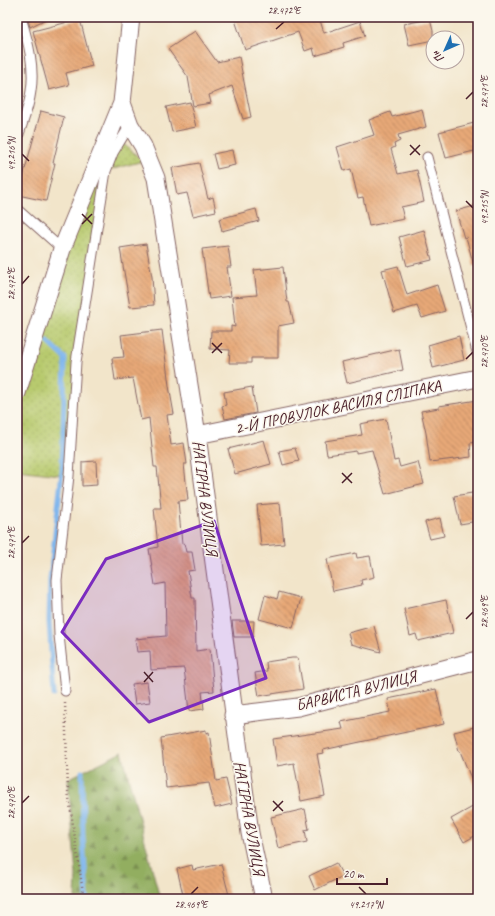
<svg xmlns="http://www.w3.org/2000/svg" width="495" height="916" font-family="Caveat,sans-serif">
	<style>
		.grass { fill: url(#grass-dots); stroke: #81744c }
		.forest { fill: url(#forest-firs); stroke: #6e6646 }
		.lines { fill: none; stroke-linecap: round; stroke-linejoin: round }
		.stream { stroke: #7eb5ed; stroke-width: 5 }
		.building { fill: url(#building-back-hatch) }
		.service-casing { stroke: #856463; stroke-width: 11 }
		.minor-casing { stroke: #856463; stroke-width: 19 }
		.path { stroke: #856463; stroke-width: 2.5; stroke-dasharray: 1 3; stroke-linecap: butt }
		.service { stroke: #fff; stroke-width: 9 }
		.minor { stroke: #fff; stroke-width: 17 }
		.marked { fill: #7b2cbf; fill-opacity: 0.2; stroke: #7b2cbf; stroke-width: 3; stroke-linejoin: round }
		.ticks { fill: none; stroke: #4a1f2b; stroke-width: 1.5 }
		.labels { text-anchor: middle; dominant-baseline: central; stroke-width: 3; stroke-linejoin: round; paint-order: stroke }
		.street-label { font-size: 16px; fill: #4a1f2b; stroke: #fbf7ec }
		.neatline { fill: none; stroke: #4a1f2b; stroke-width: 1.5 }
		.ticks-label { font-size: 10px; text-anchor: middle; fill: #4a1f2b }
	</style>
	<defs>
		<pattern id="grass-dots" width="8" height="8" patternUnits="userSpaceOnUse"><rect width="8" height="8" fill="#b8ca6e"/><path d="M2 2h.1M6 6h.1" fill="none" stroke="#a0ad5f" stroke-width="1.8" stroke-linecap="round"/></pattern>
		<pattern id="forest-firs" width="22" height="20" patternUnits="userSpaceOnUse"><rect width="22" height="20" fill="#92ae61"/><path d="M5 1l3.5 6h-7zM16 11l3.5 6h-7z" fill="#798d50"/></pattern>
		<pattern id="building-back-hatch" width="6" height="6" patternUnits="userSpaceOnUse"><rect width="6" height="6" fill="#e7a877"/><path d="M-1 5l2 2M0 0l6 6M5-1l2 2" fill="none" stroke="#bd8862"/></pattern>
	</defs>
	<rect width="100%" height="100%" fill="#fbf7ec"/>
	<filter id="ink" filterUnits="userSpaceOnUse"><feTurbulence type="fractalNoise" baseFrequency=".025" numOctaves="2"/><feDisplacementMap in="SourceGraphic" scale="8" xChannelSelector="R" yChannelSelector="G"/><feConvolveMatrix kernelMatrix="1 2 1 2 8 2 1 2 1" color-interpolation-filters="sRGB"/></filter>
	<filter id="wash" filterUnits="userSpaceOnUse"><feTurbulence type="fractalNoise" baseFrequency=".012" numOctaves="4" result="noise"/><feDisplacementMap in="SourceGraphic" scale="16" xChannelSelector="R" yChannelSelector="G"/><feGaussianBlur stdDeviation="0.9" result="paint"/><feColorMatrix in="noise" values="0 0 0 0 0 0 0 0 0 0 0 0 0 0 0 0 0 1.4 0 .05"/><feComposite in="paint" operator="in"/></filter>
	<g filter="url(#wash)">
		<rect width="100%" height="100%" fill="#f2e5ca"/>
		<path class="grass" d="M 119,140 L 143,161 L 106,171 L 76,362 L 69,476 L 17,470 L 17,393 L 62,249 Z"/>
		<path class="forest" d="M 122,752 L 160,899 L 75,899 L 76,875 L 68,779 Z"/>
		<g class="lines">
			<path class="stream" d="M 48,342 L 65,358 L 62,471 L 50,580 L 49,622 L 54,695
				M 82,772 L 83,837 L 87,899"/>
		</g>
		<g id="blocks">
			<path class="building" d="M 27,17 L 50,17 L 30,27 Z
				M 234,17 L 319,17 L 324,33 L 360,21 L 365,36 L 343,43 L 344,47 L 315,56 L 313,48 L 305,51 L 298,32 L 245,50 Z
				M 80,19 L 92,66 L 66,73 L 69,85 L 49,90 L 33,31 Z
				M 430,19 L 433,31 L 433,40 L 409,45 L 404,24 Z
				M 195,31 L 217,62 L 239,57 L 251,117 L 243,119 L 232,86 L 209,95 L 211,103 L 193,106 L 188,77 L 168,49 Z
				M 190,102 L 196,127 L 172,132 L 166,107 Z
				M 422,109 L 426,127 L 398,135 L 400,141 L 394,144 L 395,147 L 391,149 L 398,174 L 417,170 L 424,202 L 401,207 L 404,219 L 369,226 L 363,197 L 358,198 L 351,169 L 344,171 L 337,147 L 374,135 L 369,120 L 390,112 L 392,117 Z
				M 41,111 L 64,117 L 53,163 L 55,163 L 46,201 L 18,195 Z
				M 478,122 L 478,150 L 446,158 L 439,132 Z
				M 232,150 L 235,165 L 217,169 L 213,154 Z
				M 199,163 L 208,199 L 213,197 L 216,211 L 193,216 L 187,193 L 177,195 L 172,168 Z
				M 478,205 L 478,265 L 474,266 L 466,237 L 464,238 L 456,211 Z
				M 256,209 L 259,221 L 222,231 L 219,219 Z
				M 424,230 L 432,260 L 407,266 L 399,237 Z
				M 146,244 L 152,277 L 154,305 L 130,307 L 120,248 Z
				M 228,246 L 231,267 L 227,267 L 231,296 L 209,299 L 202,249 Z
				M 398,266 L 407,295 L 437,285 L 445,311 L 422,318 L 417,306 L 394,313 L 382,270 Z
				M 283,267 L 287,302 L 289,302 L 294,323 L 278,326 L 278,358 L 251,358 L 251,363 L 229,363 L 230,350 L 210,349 L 211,331 L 231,331 L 231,326 L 235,327 L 232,297 L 257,295 L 254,270 Z
				M 162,330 L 169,386 L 174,414 L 167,415 L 171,445 L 184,443 L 187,464 L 184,464 L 188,500 L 178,501 L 182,544 L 184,543 L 186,552 L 192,552 L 195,570 L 188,571 L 192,598 L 195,598 L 196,651 L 210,649 L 214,691 L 202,692 L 204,709 L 189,711 L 184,668 L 151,670 L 150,651 L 137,652 L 135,639 L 166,636 L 165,583 L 155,585 L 149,549 L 158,547 L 154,508 L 161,508 L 157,467 L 154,467 L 149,418 L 141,420 L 133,378 L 115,380 L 112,358 L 124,357 L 121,335 Z
				M 459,336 L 464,360 L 433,368 L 428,345 Z
				M 399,349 L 403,370 L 347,383 L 342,362 Z
				M 252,387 L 256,413 L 225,419 L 222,406 L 226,405 L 224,392 Z
				M 478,400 L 478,442 L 470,443 L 471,457 L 430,462 L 426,433 L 421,411 L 439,408 L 439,406 Z
				M 386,419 L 394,461 L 398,460 L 400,467 L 418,462 L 424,484 L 385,494 L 372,450 L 356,453 L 356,451 L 327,455 L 325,441 L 362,435 L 360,424 Z
				M 264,440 L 271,464 L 235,474 L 228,449 Z
				M 295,448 L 299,461 L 283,465 L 279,451 Z
				M 96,461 L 97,485 L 82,486 L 82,462 Z
				M 478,492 L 478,521 L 460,524 L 454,496 Z
				M 280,503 L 284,544 L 261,546 L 257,505 Z
				M 440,518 L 444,536 L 430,539 L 425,522 Z
				M 356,553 L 357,558 L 370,556 L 374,577 L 361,580 L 362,585 L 333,591 L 327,559 Z
				M 279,592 L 301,598 L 293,628 L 259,619 L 265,595 L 277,599 Z
				M 446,600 L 453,633 L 418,641 L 416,634 L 410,636 L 404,609 Z
				M 232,621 L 254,621 L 253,637 L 234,637 Z
				M 374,626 L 381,652 L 351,644 L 348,633 Z
				M 292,658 L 298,658 L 303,689 L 259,696 L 255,673 L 267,671 L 266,662 Z
				M 147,682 L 150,702 L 135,704 L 132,684 Z
				M 436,689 L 444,724 L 323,750 L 324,753 L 317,754 L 325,796 L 301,801 L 294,763 L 277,766 L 273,739 L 343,729 L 341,722 L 390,712 L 388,699 Z
				M 478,726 L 478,793 L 477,793 L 460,751 L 459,751 L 454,732 Z
				M 206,730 L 206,733 L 209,732 L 216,781 L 226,779 L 232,804 L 215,808 L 209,783 L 166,788 L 161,738 Z
				M 478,804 L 478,834 L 464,842 L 451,819 Z
				M 305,809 L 309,829 L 305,830 L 307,842 L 278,848 L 271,817 Z
				M 336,863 L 343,876 L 315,890 L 309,876 Z
				M 221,864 L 230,899 L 184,899 L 177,869 L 192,865 L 193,870 Z"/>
		</g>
	</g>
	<g filter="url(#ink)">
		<use href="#blocks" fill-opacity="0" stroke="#856463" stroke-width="1"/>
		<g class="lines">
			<defs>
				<path id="service" d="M 17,140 C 22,124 29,108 31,91 C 35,67 28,41 21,17
					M 427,157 L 478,356
					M 17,209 L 62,249
					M 65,691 L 59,635 L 57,580 L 69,476 L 76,362 L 106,171 L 113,153 L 130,125"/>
				<path id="minor" d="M 122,103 L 130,125 L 143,146 L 156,178 L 197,435 L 250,833 L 264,899
					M 17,393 L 62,249 L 122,103 L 131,17
					M 197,435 L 478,378
					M 233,715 L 298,707 L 478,660"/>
			</defs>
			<use href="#service" class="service-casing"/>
			<use href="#minor" class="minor-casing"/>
			<path class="path" d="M 65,703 L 68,791 L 84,899"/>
			<use href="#service" class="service"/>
			<use href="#minor" class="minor"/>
		</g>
	</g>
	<path class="marked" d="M 214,521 L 266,678 L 149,722 L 62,632 L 106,559 Z"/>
	<path class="ticks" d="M 276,29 L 284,22M 466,99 L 473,92M 410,145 L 420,155M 22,154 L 29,161M 410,155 L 420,145M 466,201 L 473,208M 82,214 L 92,224M 82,224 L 92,214M 22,284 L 29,276M 212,343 L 222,353M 212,353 L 222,343M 466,359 L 473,352M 342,473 L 352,483M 342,483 L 352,473M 22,543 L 29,536M 466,619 L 473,612M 144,672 L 153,682M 144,682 L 153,672M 273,801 L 283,811M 22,803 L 29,796M 273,811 L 283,801M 359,887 L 366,894M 191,894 L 198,887"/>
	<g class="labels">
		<g class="street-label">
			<text transform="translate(338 407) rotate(-12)">2-Й ПРОВУЛОК ВАСИЛЯ СЛІПАКА</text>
			<text transform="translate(205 498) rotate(83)">НАГІРНА ВУЛИЦЯ</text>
			<text transform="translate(356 691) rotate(-14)">БАРВИСТА ВУЛИЦЯ</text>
			<text transform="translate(249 818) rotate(80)">НАГІРНА ВУЛИЦЯ</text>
		</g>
	</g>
	<rect width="495" height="916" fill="none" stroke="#fbf7ec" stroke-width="44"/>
	<g transform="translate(445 50) rotate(225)"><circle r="19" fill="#fbf7ec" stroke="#b4a19f"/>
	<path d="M0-3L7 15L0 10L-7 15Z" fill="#1f6fb2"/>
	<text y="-6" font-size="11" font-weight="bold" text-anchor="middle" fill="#4a1f2b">Пн</text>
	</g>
	<path d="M337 878v6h50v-6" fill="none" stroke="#4a1f2b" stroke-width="2"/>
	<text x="343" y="878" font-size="12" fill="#4a1f2b" stroke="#fbf7ec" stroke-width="3" paint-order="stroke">20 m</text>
	<rect x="22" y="22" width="451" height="872" class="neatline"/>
	<g class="ticks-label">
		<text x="284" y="14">28.472°E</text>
		<text transform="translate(484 92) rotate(-90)" y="4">28.471°E</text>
		<text transform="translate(11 154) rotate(-90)" y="4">49.216°N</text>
		<text transform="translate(484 208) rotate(-90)" y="4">49.215°N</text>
		<text transform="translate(11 284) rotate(-90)" y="4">28.472°E</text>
		<text transform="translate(484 352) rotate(-90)" y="4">28.470°E</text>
		<text transform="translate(11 543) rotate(-90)" y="4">28.471°E</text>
		<text transform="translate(484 612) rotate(-90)" y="4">28.469°E</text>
		<text transform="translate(11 803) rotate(-90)" y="4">28.470°E</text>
		<text x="191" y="908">28.469°E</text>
		<text x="366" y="908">49.217°N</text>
	</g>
</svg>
